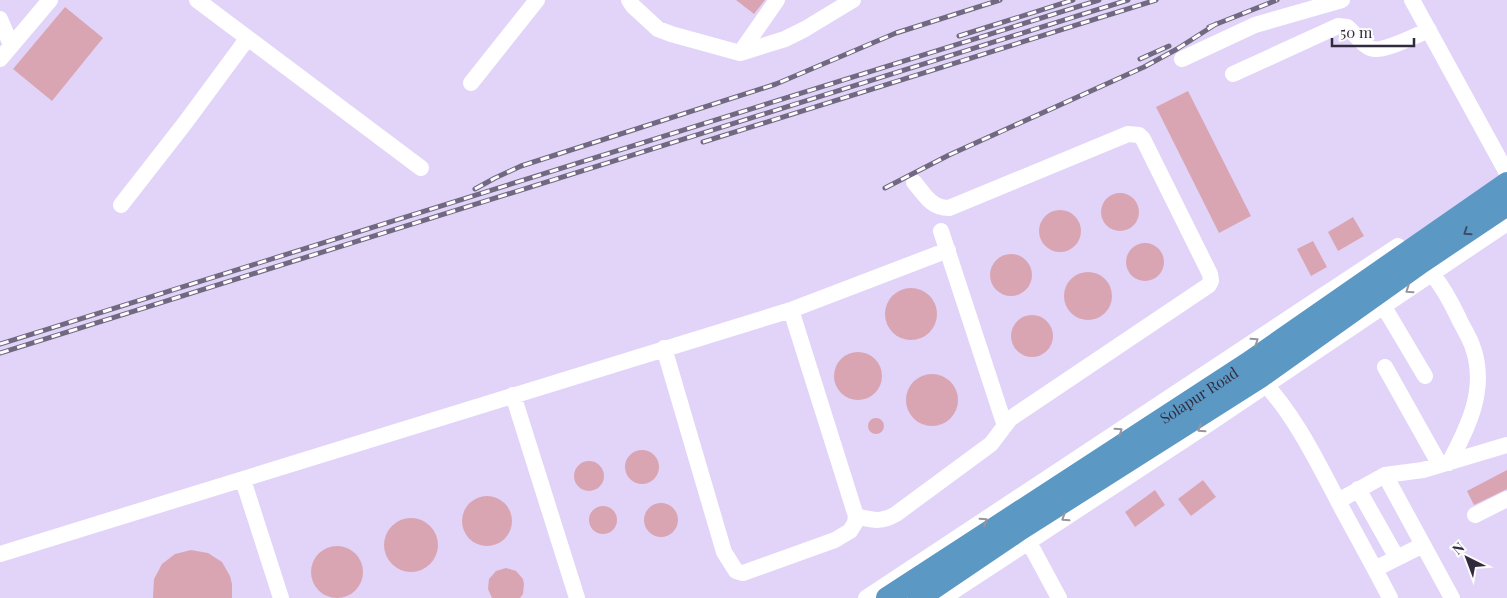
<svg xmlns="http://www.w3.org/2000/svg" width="1507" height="598" font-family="'Playfair Display',serif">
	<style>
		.building { fill: #daa5b2 }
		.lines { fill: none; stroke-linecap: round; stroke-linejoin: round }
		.minor { stroke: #fff; stroke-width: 16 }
		.highway { stroke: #5b98c4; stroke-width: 22 }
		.rail-casing { stroke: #716881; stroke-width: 5 }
		.rail { stroke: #fcfcfc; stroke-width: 3; stroke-dasharray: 9; stroke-linecap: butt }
		.oneway { stroke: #3e4c66 }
		.oneway2 { stroke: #98959e }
		.labels { text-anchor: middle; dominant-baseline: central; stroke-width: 5; stroke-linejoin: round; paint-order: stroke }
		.street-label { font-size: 15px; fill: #322b3d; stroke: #fcfcfc }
	</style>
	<rect width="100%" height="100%" fill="#e1d4f8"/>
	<path class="building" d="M 736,0 L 765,0 L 754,14 Z
		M 65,7 L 103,38 L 52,101 L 13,69 Z
		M 1188,91 L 1251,216 L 1219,233 L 1156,107 Z
		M1101 212a19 19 0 1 1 38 0a19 19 0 1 1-38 0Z
		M1039 231a21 21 0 1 1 42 0a21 21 0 1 1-42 0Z
		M 1353,217 L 1364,236 L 1338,251 L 1328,232 Z
		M 1313,241 L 1327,267 L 1311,276 L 1297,249 Z
		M1126 262a19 19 0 1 1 38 0a19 19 0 1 1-38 0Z
		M990 275a21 21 0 1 1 42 0a21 21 0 1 1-42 0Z
		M1064 296a24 24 0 1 1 48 0a24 24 0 1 1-48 0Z
		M885 314a26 26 0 1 1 52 0a26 26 0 1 1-52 0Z
		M1011 336a21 21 0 1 1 42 0a21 21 0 1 1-42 0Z
		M834 376a24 24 0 1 1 48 0a24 24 0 1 1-48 0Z
		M906 400a26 26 0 1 1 52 0a26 26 0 1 1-52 0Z
		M868 426a8 8 0 1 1 16 0a8 8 0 1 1-16 0Z
		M625 467a17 17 0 1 1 34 0a17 17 0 1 1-34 0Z
		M574 476a15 15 0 1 1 30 0a15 15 0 1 1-30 0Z
		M 1507,470 L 1507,489 L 1474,505 L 1467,491 Z
		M 1203,480 L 1216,497 L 1191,516 L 1178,499 Z
		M 1155,490 L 1165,505 L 1135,527 L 1125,512 Z
		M462 521a25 25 0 1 1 50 0a25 25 0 1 1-50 0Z
		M644 520a17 17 0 1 1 34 0a17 17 0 1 1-34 0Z
		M589 520a14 14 0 1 1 28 0a14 14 0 1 1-28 0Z
		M384 545a27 27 0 1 1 54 0a27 27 0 1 1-54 0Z
		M311 572a26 26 0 1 1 52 0a26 26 0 1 1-52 0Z
		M 191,550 L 208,553 L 222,562 L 230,576 L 232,584 L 232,598 L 153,598 L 154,579 L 162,564 L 175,554 Z
		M 506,568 L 516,571 L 523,579 L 524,584 L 523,594 L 520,598 L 492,598 L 488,589 L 489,579 L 496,571 Z"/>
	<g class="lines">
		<path class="minor" d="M 197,0 L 421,168
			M 629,0 L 633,6 L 658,29 L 671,34 L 740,53 L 785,39 L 805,29 L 853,0
			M 1412,0 L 1507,173
			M 0,19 L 11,45
			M 740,53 L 777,0
			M 0,59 L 50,0
			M 1182,59 L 1255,25 L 1342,0
			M 1233,74 L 1338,26 L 1347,27 C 1355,33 1361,44 1370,48 C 1381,54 1416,35 1429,30
			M 471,83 L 537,0
			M 121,205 L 185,123 L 247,39
			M 941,231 L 1005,426
			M 1432,274 C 1444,288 1452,304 1460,321 C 1464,329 1469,337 1472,345 C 1488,387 1469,426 1449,463
			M 1384,307 L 1425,376
			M 664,348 L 724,552 L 736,571 L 743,573 L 835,540 L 850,531 L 855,523 L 856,516 L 791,310
			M 1385,367 L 1440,465
			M 1260,379 C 1292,410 1317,461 1338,501 C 1355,533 1373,565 1390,598
			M 513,395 L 577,598
			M 1385,475 L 1452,598
			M 243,480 L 281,598
			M 1358,489 L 1397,558
			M 1338,501 L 1385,475 L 1423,470 L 1507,445
			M 1475,515 L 1507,499
			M 856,516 C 873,520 881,523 896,514 L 991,444 L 1010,419 L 1017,414 L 1209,285 L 1211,281 L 1210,274 L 1143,139 L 1139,135 L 1128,134 L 949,208 C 931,208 925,195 914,182
			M 1024,533 L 1059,598
			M 0,554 L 791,310 L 948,250
			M 1375,569 L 1423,545
			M 866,598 L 1398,246
			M 943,598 L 1207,425 L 1507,223"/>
		<g class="highway">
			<path id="s1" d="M 887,598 L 1248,363 L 1507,183"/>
			<path d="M 919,598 L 1021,529 L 1259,378 L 1422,262 L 1507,205"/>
		</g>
		<defs>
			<path id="rail" d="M 1209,27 L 1277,0
				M 959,36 L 1073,0
				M 1140,59 L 1169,46
				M 703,142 L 1156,0
				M 885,188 L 949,155 L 1144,67 L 1177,49 L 1216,24
				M 475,189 L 495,178 L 521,166 L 776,84 L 896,33 L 1000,0
				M 0,344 L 1099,0
				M 0,353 L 1128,0"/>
		</defs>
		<use href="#rail" class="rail-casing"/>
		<use href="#rail" class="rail"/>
	</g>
	<defs><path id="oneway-chevron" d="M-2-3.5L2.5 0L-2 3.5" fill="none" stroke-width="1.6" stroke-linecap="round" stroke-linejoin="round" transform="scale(1.25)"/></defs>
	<use class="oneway" href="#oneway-chevron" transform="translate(1467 232) rotate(146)"/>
	<g class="oneway2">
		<use href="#oneway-chevron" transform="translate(1409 290) rotate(146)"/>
		<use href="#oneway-chevron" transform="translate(1255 341) rotate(-34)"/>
		<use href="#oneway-chevron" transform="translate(1201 429) rotate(147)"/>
		<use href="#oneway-chevron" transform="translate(1119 431) rotate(-34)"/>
		<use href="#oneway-chevron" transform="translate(1065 518) rotate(147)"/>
		<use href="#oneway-chevron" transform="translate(984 521) rotate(-33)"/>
	</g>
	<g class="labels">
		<g class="street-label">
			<text stroke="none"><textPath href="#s1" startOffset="372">Solapur Road</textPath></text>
		</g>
	</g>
	<g transform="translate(1467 558) rotate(318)" stroke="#fcfcfc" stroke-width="4" paint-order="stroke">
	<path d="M0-4L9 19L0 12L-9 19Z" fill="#322b3d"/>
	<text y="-8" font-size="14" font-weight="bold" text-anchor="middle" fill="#322b3d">N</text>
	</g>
	<path d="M1332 38v8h82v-8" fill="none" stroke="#322b3d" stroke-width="2.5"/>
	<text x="1340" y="38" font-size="15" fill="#322b3d" stroke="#fcfcfc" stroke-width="4" paint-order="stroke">50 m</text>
</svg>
